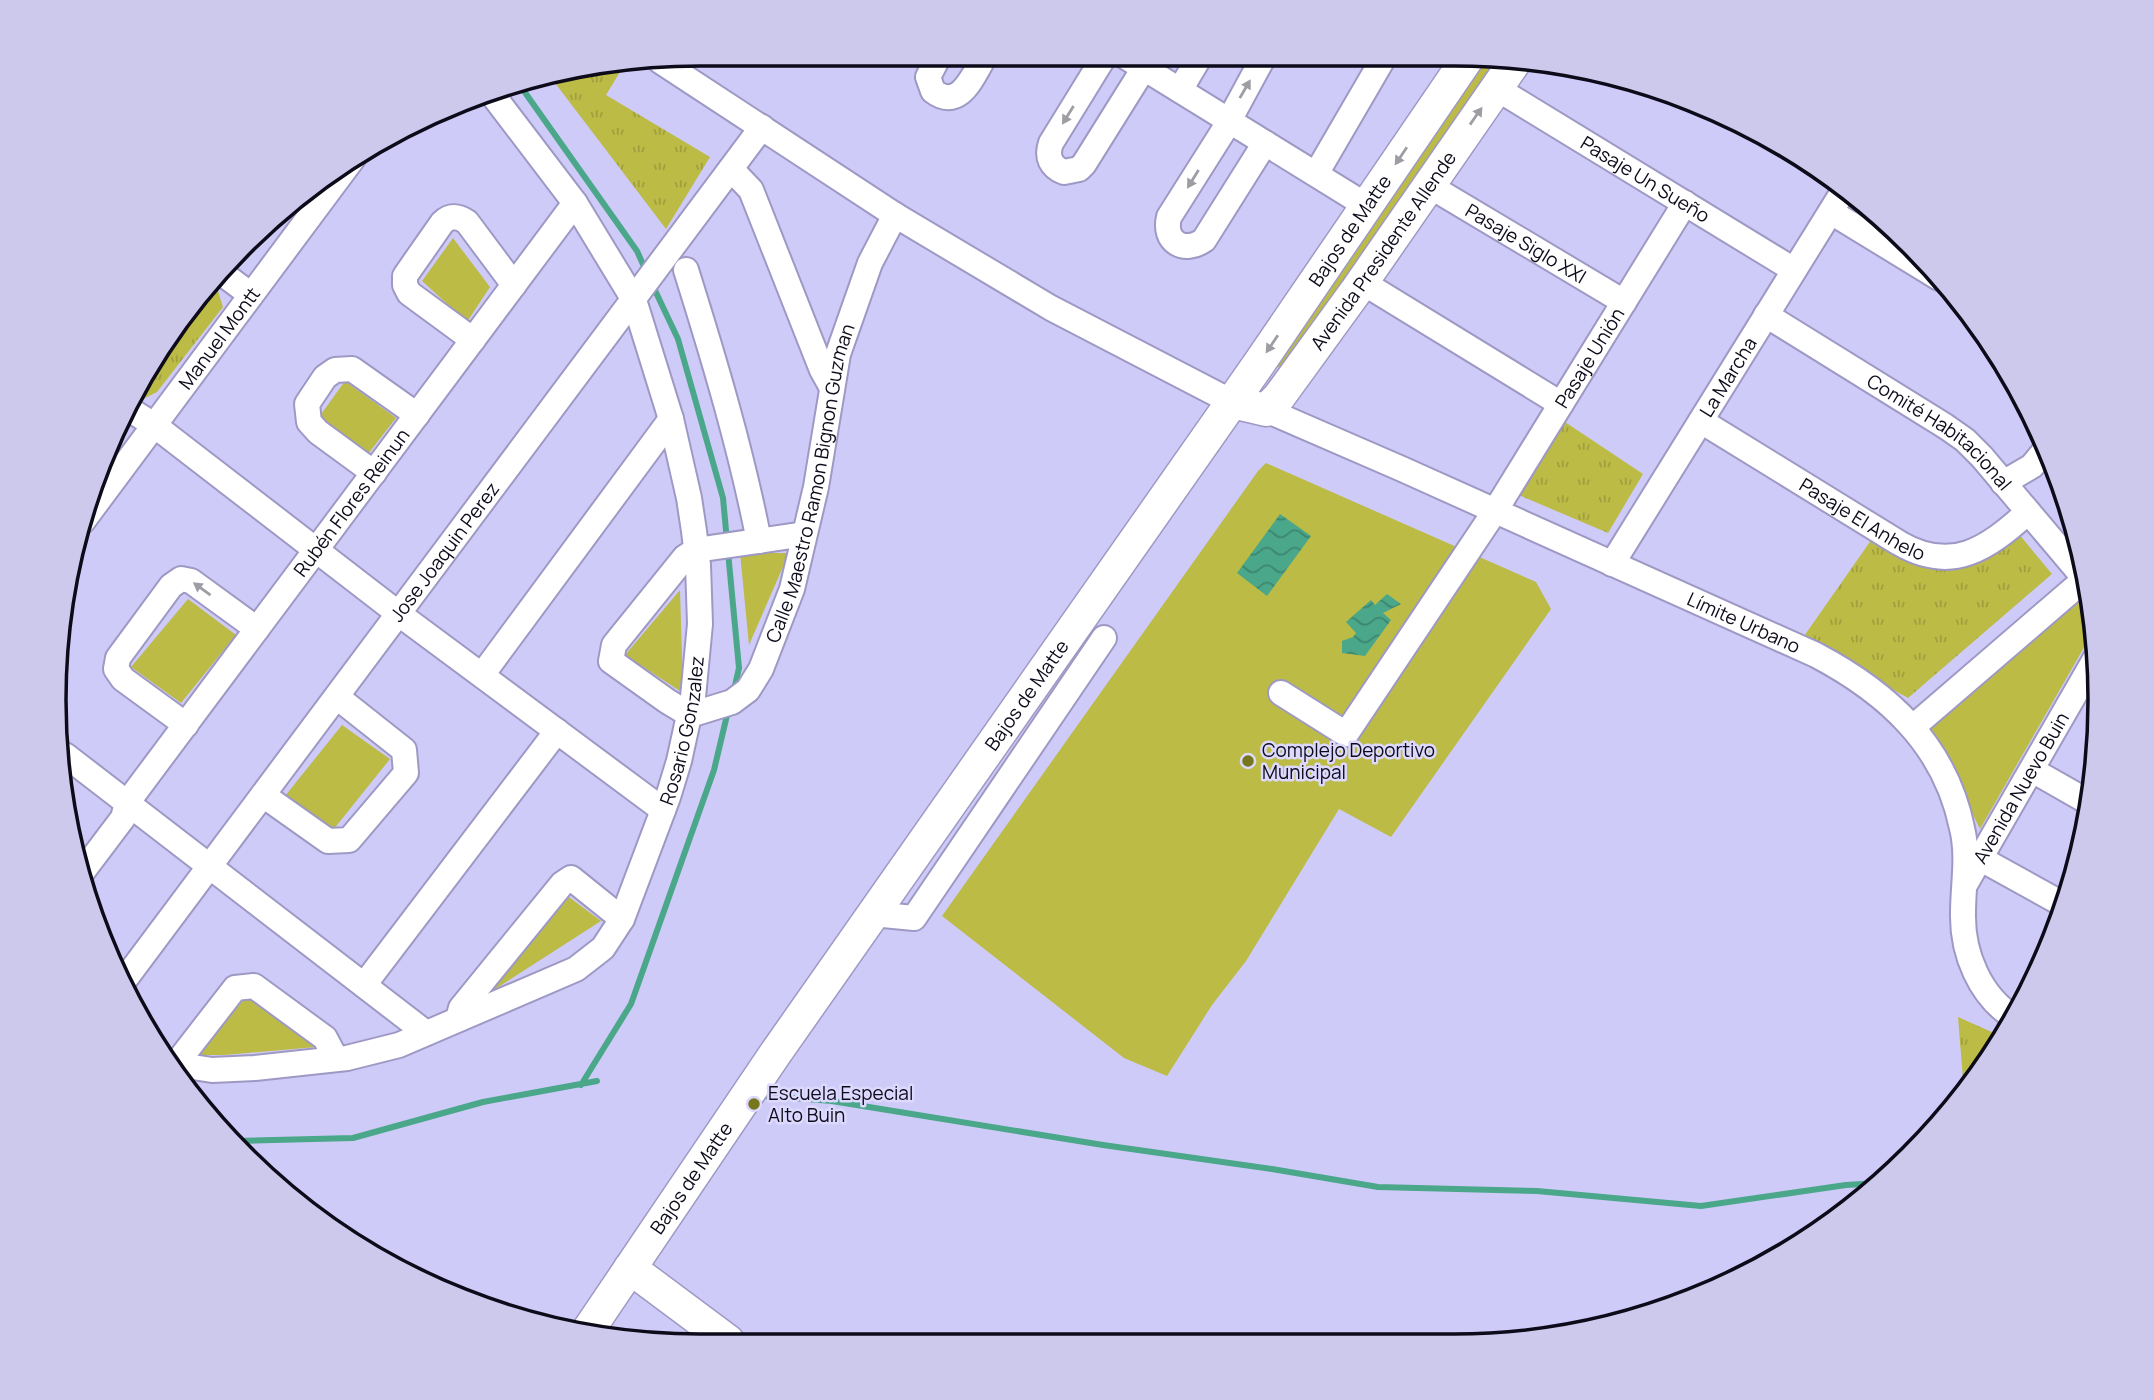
<svg xmlns="http://www.w3.org/2000/svg" width="2154" height="1400" font-family="Manrope,sans-serif">
	<style>
		.grass { fill: #bbbb46 }
		.park { fill: url(#park-tufts) }
		.water { fill: url(#water-waves) }
		.lines { fill: none; stroke-linecap: round; stroke-linejoin: round }
		.stream { stroke: #4aa789; stroke-width: 6 }
		.minor-casing { stroke: #9e99c4; stroke-width: 28 }
		.major-casing { stroke: #9e99c4; stroke-width: 35 }
		.minor { stroke: #fff; stroke-width: 24 }
		.major { stroke: #fff; stroke-width: 32 }
		.oneway { fill: #9e9da3 }
		.poi-dot { fill: #76761c; stroke: #ddd9fe; stroke-width: 2.5 }
		.labels { text-anchor: middle; dominant-baseline: central; stroke-width: 5; stroke-linejoin: round; paint-order: stroke }
		.street-label { font-size: 19px; fill: #0d0b1a; stroke: #ddd9fe }
		.poi-label { font-size: 19px; fill: #0d0b1a; stroke: #ddd9fe; text-anchor: start }
		.rim { fill: none; stroke: #0d0b1a; stroke-width: 3.5 }
	</style>
	<defs>
		<pattern id="park-tufts" width="24" height="20" patternUnits="userSpaceOnUse" patternTransform="scale(1.75)"><rect width="24" height="20" fill="#bbbb46"/><path d="M3 7l-1-3M5 7V3M7 7l1-3M15 17l-1-3M17 17v-4M19 17l1-3" fill="none" stroke="#a09f3d"/></pattern>
		<pattern id="water-waves" width="16" height="10" patternUnits="userSpaceOnUse" patternTransform="scale(1.75)"><rect width="16" height="10" fill="#4aa789"/><path d="M0 5q4-4 8 0t8 0" fill="none" stroke="#3c866f"/></pattern>
	</defs>
	<rect width="100%" height="100%" fill="#cfcbf8"/>
	<path class="grass" d="M 1474,59 L 1508,60 L 1288,372 L 1271,363 Z
		M 453,238 L 490,287 L 467,322 L 422,281 Z
		M 345,381 L 396,418 L 368,454 L 319,417 Z
		M 1266,463 L 1536,582 L 1551,609 L 1391,837 L 1339,809 L 1246,961 L 1212,1005 L 1167,1076 L 1124,1058 L 942,916 L 1258,471 Z
		M 740,553 L 789,553 L 749,645 Z
		M 2087,589 L 2094,630 L 1980,829 L 1928,724 Z
		M 680,590 L 683,693 L 625,655 Z
		M 188,599 L 236,635 L 181,703 L 131,667 Z
		M 342,725 L 390,759 L 333,830 L 285,796 Z
		M 569,897 L 601,921 L 489,993 Z
		M 246,997 L 316,1047 L 224,1055 L 197,1055 Z"/>
	<path class="park" d="M 623,67 L 606,95 L 710,157 L 666,229 L 552,79 Z
		M 211,285 L 218,291 L 223,307 L 157,392 L 143,399 L 140,397 L 187,307 Z
		M 1559,418 L 1643,474 L 1608,533 L 1514,493 Z
		M 2018,533 L 2052,574 L 1908,698 L 1802,639 L 1874,536 L 1921,563 Z
		M 1958,1017 L 2003,1037 L 1964,1092 Z"/>
	<path class="water" d="M 1280,514 L 1311,536 L 1267,596 L 1237,573 Z
		M 1387,594 L 1401,604 L 1383,613 L 1391,620 L 1365,656 L 1342,653 L 1342,641 L 1353,637 L 1356,633 L 1346,622 L 1371,600 L 1375,605 Z"/>
	<g class="lines">
		<path class="stream" d="M 519,84 L 637,251 L 646,271
			M 652,284 L 678,339 L 723,498 L 727,541
			M 728,552 L 739,668 L 734,690
			M 581,1085 L 631,1004 L 714,770 L 728,711
			M 766,1096 L 832,1101 L 1103,1145 L 1272,1169 L 1378,1187 L 1537,1191 L 1701,1206 L 1846,1185 L 1878,1183
			M 236,1141 L 353,1138 L 483,1102 L 597,1081"/>
		<defs>
			<g id="minor">
				<path d="M 939,56 L 928,77 L 933,91 C 960,112 973,75 985,56"/>
				<path d="M 1104,57 L 1051,143 C 1046,157 1051,167 1064,172 L 1079,169 L 1084,164 L 1144,68"/>
				<path d="M 1126,57 L 1367,206"/>
				<path d="M 1263,58 L 1224,130 L 1169,217 C 1163,242 1184,254 1204,240 L 1265,143"/>
				<path d="M 660,61 L 895,215 L 1051,308 L 1232,402"/>
				<path id="s1" d="M 1496,88 L 1794,270"/>
				<path d="M 1180,90 L 1199,58"/>
				<path d="M 731,169 L 751,190 L 822,370 L 832,388"/>
				<path d="M 1316,174 L 1383,59"/>
				<path id="s2" d="M 1428,185 L 1624,302"/>
				<path d="M 1831,212 L 1939,278"/>
				<path d="M 686,270 C 714,359 741,449 759,541"/>
				<path d="M 223,274 L 251,295"/>
				<path d="M 1362,282 L 1561,404"/>
				<path id="s3" d="M 1766,315 L 1945,426 L 1965,440 L 1982,457 L 2085,579"/>
				<path d="M 473,340 L 409,293 L 405,285 L 405,276 L 442,223 C 450,215 458,216 467,222 L 514,285"/>
				<path id="s4" d="M 1266,410 L 1402,469 L 1816,655 C 1888,693 1945,745 1962,828 C 1969,857 1963,884 1963,913 C 1962,953 1980,997 2015,1018"/>
				<path d="M 132,411 L 154,425 L 399,614 L 663,810"/>
				<path id="s5" d="M 1701,421 L 1899,543 C 1952,574 1987,549 2028,512"/>
				<path d="M 374,473 L 318,432 L 309,422 L 307,404 L 325,377 L 335,370 L 352,369 L 417,415"/>
				<path d="M 2003,483 L 2032,466 L 2046,449"/>
				<path id="s6" d="M 83,521 L 354,157"/>
				<path id="s7" d="M 805,534 L 696,550 L 685,557 L 614,645 L 611,661 L 667,701 L 690,715 L 732,702 L 748,690 L 761,669 L 792,589 L 816,487 L 838,354 L 870,263 L 895,215"/>
				<path id="s8" d="M 1612,564 L 1844,190"/>
				<path d="M 482,675 L 671,419"/>
				<path id="s9" d="M 1281,693 L 1346,734 L 1495,511 L 1685,203"/>
				<path d="M 186,725 L 123,679 L 116,669 L 118,658 L 171,586 L 181,579 L 191,581 L 257,629"/>
				<path d="M 1913,727 L 2085,579"/>
				<path d="M 65,755 L 426,1033"/>
				<path d="M 2032,770 L 2090,803"/>
				<path d="M 263,795 L 328,841 L 349,840 L 406,773 L 404,750 L 337,697"/>
				<path d="M 1981,859 L 2066,906"/>
				<path id="s10" d="M 80,875 L 123,818 L 127,803 L 575,203"/>
				<path id="s11" d="M 1966,883 L 2098,654"/>
				<path d="M 873,914 L 914,918 L 1104,638"/>
				<path id="s12" d="M 126,978 L 762,127"/>
				<path d="M 364,985 L 557,731"/>
				<path d="M 458,1019 L 461,1008 L 562,884 L 571,878 L 622,919"/>
				<path id="s13" d="M 167,1063 L 212,1070 L 255,1068 L 347,1058 L 399,1045 L 576,969 L 603,948 L 622,919 L 668,797 L 679,761 L 693,697 L 700,624 L 698,565 L 694,531 L 689,498 L 671,419 L 634,300 L 575,203 L 489,90"/>
				<path d="M 176,1064 L 235,988 L 254,986 L 325,1038 L 336,1059"/>
			</g>
			<g id="major">
				<path id="s14" d="M 1232,402 L 1266,410 L 1279,397 L 1356,291 L 1516,60"/>
				<path d="M 630,1268 L 728,1341"/>
				<path id="s15" d="M 587,1332 L 775,1054 L 1258,365 L 1467,59"/>
			</g>
		</defs>
		<use href="#minor" class="minor-casing"/>
		<use href="#major" class="major-casing"/>
		<use href="#minor" class="minor"/>
		<use href="#major" class="major"/>
	</g>
	<defs><path id="oneway-solid" d="M-6-.8H1V-3.2L6.5 0L1 3.2V.8H-6Z" transform="scale(1.75)"/></defs>
	<g class="oneway">
		<use href="#oneway-solid" transform="translate(1245 89) rotate(-60)"/>
		<use href="#oneway-solid" transform="translate(1068 115) rotate(122)"/>
		<use href="#oneway-solid" transform="translate(1476 116) rotate(-55)"/>
		<use href="#oneway-solid" transform="translate(1401 156) rotate(124)"/>
		<use href="#oneway-solid" transform="translate(1193 179) rotate(122)"/>
		<use href="#oneway-solid" transform="translate(1272 344) rotate(124)"/>
		<use href="#oneway-solid" transform="translate(202 589) rotate(-144)"/>
	</g>
	<g class="poi-dot">
		<circle cx="1248" cy="761" r="7"/>
		<circle cx="754" cy="1104" r="7"/>
	</g>
	<g class="labels">
		<g class="street-label">
			<text stroke="none"><textPath href="#s1" startOffset="175">Pasaje Un Sueño</textPath></text>
			<text stroke="none"><textPath href="#s15" startOffset="1340">Bajos de Matte</textPath></text>
			<text stroke="none"><textPath href="#s2" startOffset="114">Pasaje Siglo XXI</textPath></text>
			<text stroke="none"><textPath href="#s14" startOffset="233">Avenida Presidente Allende</textPath></text>
			<text stroke="none"><textPath href="#s6" startOffset="228">Manuel Montt</textPath></text>
			<text stroke="none"><textPath href="#s9" startOffset="525">Pasaje Unión</textPath></text>
			<text stroke="none"><textPath href="#s8" startOffset="220">La Marcha</textPath></text>
			<text stroke="none"><textPath href="#s3" startOffset="210">Comité Habitacional</textPath></text>
			<text stroke="none"><textPath href="#s7" startOffset="630">Calle Maestro Ramon Bignon Guzman</textPath></text>
			<text stroke="none"><textPath href="#s10" startOffset="462">Rubén Flores Reinun</textPath></text>
			<text stroke="none"><textPath href="#s5" startOffset="189">Pasaje El Anhelo</textPath></text>
			<text stroke="none"><textPath href="#s12" startOffset="532">Jose Joaquin Perez</textPath></text>
			<text stroke="none"><textPath href="#s4" startOffset="523">Límite Urbano</textPath></text>
			<text stroke="none"><textPath href="#s15" startOffset="774">Bajos de Matte</textPath></text>
			<text stroke="none"><textPath href="#s13" startOffset="695">Rosario Gonzalez</textPath></text>
			<text stroke="none"><textPath href="#s11" startOffset="110">Avenida Nuevo Buin</textPath></text>
			<text stroke="none"><textPath href="#s15" startOffset="186">Bajos de Matte</textPath></text>
		</g>
		<g class="poi-label">
			<text x="1262" y="750">Complejo Deportivo<tspan x="1262" dy="22">Municipal</tspan></text>
			<text x="768" y="1093">Escuela Especial<tspan x="768" dy="22">Alto Buin</tspan></text>
		</g>
	</g>
	<path d="M0 0H2154V1400H0ZM700 66H1454A634 634 0 0 1 2088 700V700A634 634 0 0 1 1454 1334H700A634 634 0 0 1 66 700V700A634 634 0 0 1 700 66Z" fill="#ccc9ec" fill-rule="evenodd"/>
	<path class="rim" d="M700 66H1454A634 634 0 0 1 2088 700V700A634 634 0 0 1 1454 1334H700A634 634 0 0 1 66 700V700A634 634 0 0 1 700 66Z"/>
</svg>
